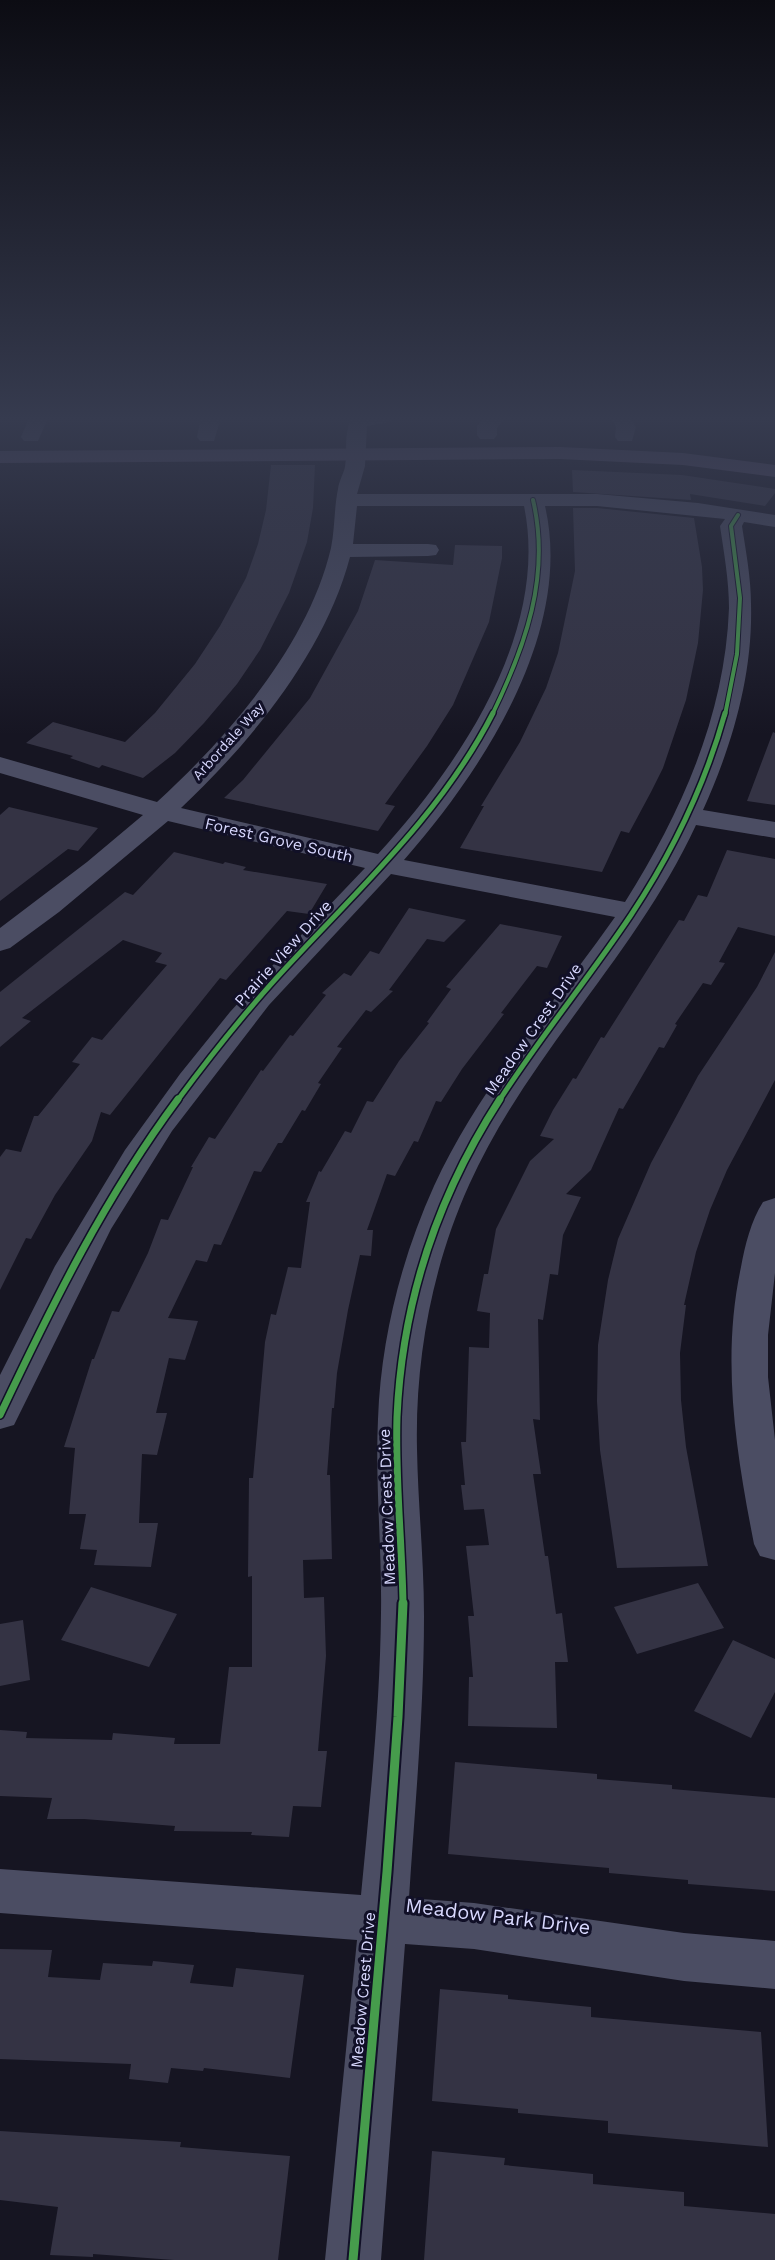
<svg xmlns="http://www.w3.org/2000/svg" width="775" height="2260" font-family="'Work Sans',sans-serif">
	<style>
		.building { fill: #343344 }
		.lines { fill: none; stroke-linecap: round; stroke-linejoin: round }
		.minor { fill: #4b4d63; fill-rule: evenodd }
		.major { fill: #534c68; fill-rule: evenodd }
		.cycleway-far3-casing { stroke: #111027; stroke-width: 6 }
		.cycleway-far2-casing { stroke: #111027; stroke-width: 8 }
		.cycleway-far1-casing { stroke: #111027; stroke-width: 10 }
		.cycleway-casing { stroke: #111027; stroke-width: 13 }
		.cycleway-far3 { stroke: #469c4c; stroke-width: 4 }
		.cycleway-far2 { stroke: #469c4c; stroke-width: 5 }
		.cycleway-far1 { stroke: #469c4c; stroke-width: 7 }
		.cycleway { stroke: #469c4c; stroke-width: 9 }
		.labels { text-anchor: middle; dominant-baseline: central; stroke-width: 6; stroke-linejoin: round; paint-order: stroke }
		.far-street-label { font-size: 14px; fill: #d8d8fe; stroke: #111027 }
		.street-label { font-size: 16px; fill: #d8d8fe; stroke: #111027 }
		.near-street-label { font-size: 20px; fill: #d8d8fe; stroke: #111027 }
	</style>
	<rect width="100%" height="100%" fill="#161522"/>
	<path class="building" d="M 271,465 L 315,465 L 313,508 L 307,542 L 289,593 L 260,650 L 237,684 L 204,723 L 175,753 L 143,778 L 102,765 L 99,768 L 70,758 L 73,756 L 26,743 L 53,722 L 125,742 L 155,713 L 195,664 L 220,626 L 246,578 L 258,544 L 266,510 Z
		M 572,470 L 682,475 L 775,489 L 775,493 L 765,506 L 690,494 L 691,500 L 573,492 Z
		M 573,508 L 597,508 L 694,518 L 702,567 L 703,590 L 698,643 L 686,700 L 663,768 L 651,792 L 629,833 L 621,831 L 602,872 L 460,848 L 484,806 L 481,806 L 520,742 L 546,688 L 558,653 L 575,571 Z
		M 455,545 L 502,546 L 502,558 L 489,622 L 453,705 L 427,746 L 385,804 L 395,806 L 378,831 L 224,798 L 243,780 L 310,698 L 358,611 L 375,560 L 453,565 Z
		M 773,732 L 775,733 L 775,805 L 747,801 Z
		M 9,807 L 98,828 L 78,851 L 68,849 L 0,901 L 0,815 Z
		M 727,850 L 775,859 L 775,936 L 738,927 L 719,962 L 725,963 L 711,985 L 703,983 L 675,1024 L 677,1025 L 664,1048 L 659,1047 L 623,1109 L 619,1108 L 591,1170 L 566,1194 L 581,1197 L 563,1235 L 558,1275 L 550,1274 L 543,1320 L 538,1319 L 540,1420 L 533,1419 L 541,1474 L 533,1474 L 545,1556 L 548,1556 L 556,1614 L 562,1613 L 568,1662 L 555,1662 L 557,1728 L 468,1726 L 469,1677 L 473,1677 L 468,1616 L 474,1616 L 466,1546 L 489,1545 L 484,1509 L 464,1510 L 461,1485 L 465,1485 L 461,1442 L 466,1442 L 469,1347 L 489,1348 L 490,1313 L 477,1311 L 484,1274 L 488,1274 L 496,1229 L 530,1161 L 554,1139 L 540,1136 L 553,1110 L 573,1078 L 576,1079 L 601,1037 L 604,1038 L 679,920 L 684,921 L 698,895 L 707,897 Z
		M 174,852 L 223,864 L 225,862 L 246,867 L 243,870 L 327,884 L 309,914 L 287,911 L 226,980 L 220,978 L 110,1115 L 101,1112 L 92,1141 L 55,1195 L 31,1239 L 26,1238 L 0,1290 L 0,1157 L 6,1149 L 21,1152 L 34,1116 L 38,1116 L 80,1064 L 72,1062 L 92,1037 L 102,1040 L 167,965 L 155,962 L 162,953 L 123,940 L 22,1018 L 31,1021 L 0,1047 L 0,992 L 125,892 L 133,895 Z
		M 409,908 L 466,920 L 444,942 L 427,939 L 389,990 L 393,991 L 371,1012 L 366,1010 L 337,1047 L 342,1048 L 318,1083 L 321,1084 L 305,1111 L 302,1110 L 282,1143 L 278,1143 L 261,1172 L 254,1171 L 221,1245 L 214,1244 L 207,1262 L 196,1260 L 168,1318 L 198,1321 L 185,1360 L 169,1358 L 156,1413 L 167,1413 L 157,1455 L 142,1454 L 139,1523 L 158,1523 L 151,1567 L 94,1565 L 97,1550 L 80,1549 L 86,1514 L 69,1514 L 75,1448 L 64,1447 L 92,1359 L 94,1359 L 112,1311 L 119,1312 L 148,1253 L 161,1219 L 168,1220 L 193,1167 L 191,1167 L 209,1137 L 215,1139 L 261,1070 L 263,1071 L 290,1035 L 293,1036 L 326,995 L 322,993 L 344,973 L 351,976 L 370,951 L 379,954 Z
		M 500,924 L 562,936 L 547,968 L 537,966 L 501,1013 L 504,1014 L 462,1069 L 441,1102 L 436,1101 L 418,1142 L 414,1141 L 395,1176 L 387,1174 L 367,1230 L 373,1230 L 371,1256 L 360,1255 L 348,1310 L 337,1373 L 334,1408 L 332,1408 L 327,1475 L 330,1475 L 332,1559 L 303,1560 L 304,1598 L 324,1597 L 326,1656 L 318,1751 L 327,1751 L 321,1807 L 293,1806 L 289,1837 L 251,1835 L 252,1832 L 174,1831 L 175,1826 L 84,1819 L 47,1819 L 52,1798 L 0,1796 L 0,1730 L 27,1732 L 26,1738 L 112,1740 L 113,1733 L 175,1738 L 174,1744 L 220,1744 L 229,1667 L 252,1667 L 252,1576 L 248,1577 L 249,1478 L 253,1478 L 265,1342 L 271,1314 L 276,1315 L 288,1267 L 301,1268 L 310,1202 L 306,1202 L 319,1171 L 321,1172 L 345,1131 L 351,1133 L 367,1101 L 373,1102 L 399,1061 L 429,1023 L 427,1022 L 451,989 L 446,987 Z
		M 775,952 L 775,1080 L 727,1170 L 710,1210 L 696,1252 L 684,1305 L 686,1305 L 680,1353 L 681,1400 L 686,1447 L 708,1566 L 617,1568 L 600,1450 L 597,1401 L 598,1345 L 608,1280 L 618,1239 L 651,1163 L 698,1076 L 757,987 Z
		M 698,1583 L 724,1628 L 637,1654 L 614,1607 Z
		M 91,1587 L 177,1614 L 149,1667 L 61,1640 Z
		M 23,1620 L 30,1680 L 0,1686 L 0,1624 Z
		M 733,1640 L 775,1659 L 775,1692 L 751,1738 L 694,1711 Z
		M 455,1762 L 597,1774 L 597,1779 L 672,1785 L 672,1789 L 775,1798 L 775,1891 L 688,1884 L 688,1880 L 609,1873 L 609,1868 L 448,1854 Z
		M 0,1949 L 52,1950 L 48,1977 L 100,1980 L 103,1963 L 152,1966 L 153,1961 L 194,1965 L 190,1983 L 233,1987 L 236,1968 L 304,1975 L 290,2078 L 204,2068 L 203,2071 L 171,2068 L 168,2083 L 129,2079 L 131,2064 L 0,2059 Z
		M 440,1989 L 508,1995 L 508,1999 L 591,2007 L 591,2017 L 761,2032 L 768,2147 L 608,2133 L 608,2121 L 518,2113 L 518,2109 L 432,2101 Z
		M 0,2131 L 181,2142 L 180,2147 L 290,2156 L 278,2260 L 174,2260 L 93,2254 L 93,2257 L 50,2255 L 58,2207 L 0,2200 Z
		M 432,2151 L 505,2158 L 504,2165 L 593,2174 L 593,2184 L 684,2192 L 684,2206 L 775,2214 L 775,2260 L 424,2260 Z"/>
	<g class="lines">
		<path class="minor" d="M 29,418 L 48,418 L 38,441 L 24,441 L 21,437 Z
			M 201,418 L 221,418 L 214,441 L 200,441 L 197,437 Z
			M 352,418 L 392,418 L 390,422 L 367,426 L 365,466 L 357,494 L 597,494 L 698,503 L 775,515 L 775,527 L 744,522 L 742,526 C 746,552 751,578 751,604 C 753,675 732,746 703,810 L 775,822 L 775,838 L 696,825 C 636,955 527,1055 469,1185 C 432,1267 415,1359 417,1449 C 418,1505 424,1560 424,1616 C 424,1710 415,1805 409,1898 L 474,1903 L 684,1933 L 775,1941 L 775,1989 L 684,1981 L 474,1949 L 405,1944 L 381,2260 L 325,2260 L 357,1940 L 0,1913 L 0,1869 L 361,1895 C 370,1801 380,1707 381,1613 C 382,1548 375,1484 378,1419 C 381,1339 401,1259 434,1186 C 479,1088 553,1005 615,917 L 391,874 L 269,1005 L 172,1131 L 111,1229 L 14,1425 L 0,1429 L 0,1375 L 55,1266 L 125,1150 L 180,1074 L 230,1012 L 284,953 L 365,868 L 168,821 L 59,912 L 10,948 L 0,951 L 0,928 L 87,862 L 143,815 L 0,773 L 0,757 L 157,802 C 229,736 308,645 331,548 C 335,528 334,508 338,489 C 339,481 343,475 345,467 C 348,450 343,434 352,418 ZM 357,506 L 524,506 C 550,632 459,766 378,854 L 181,808 C 251,742 325,652 350,557 L 428,556 L 436,555 L 439,550 L 436,545 L 428,544 L 353,544 ZM 545,506 L 597,506 L 725,519 L 720,526 C 724,553 729,581 729,608 C 725,716 681,813 625,902 L 404,860 C 483,770 574,631 545,506 Z
			M 485,418 L 505,418 L 497,428 L 497,435 L 494,439 L 480,439 L 477,435 L 477,426 Z
			M 611,418 L 630,418 L 636,427 L 632,441 L 618,441 L 615,437 L 616,427 Z
			M 775,1198 L 775,1273 L 768,1335 L 768,1377 L 775,1440 L 775,1560 L 760,1556 L 754,1544 C 736,1452 721,1360 741,1267 C 745,1245 751,1221 763,1202 Z"/>
		<path class="major" d="M 560,447 L 683,453 L 775,465 L 775,477 L 683,465 L 560,459 L 0,463 L 0,451 Z"/>
		<defs>
			<path id="cycleway-far3" d="M 492,715 C 525,647 551,576 533,500
				M 725,715 L 737,654 L 740,598 L 731,526 L 738,515"/>
			<path id="cycleway-far2" d="M 177,1101 C 214,1051 253,1002 296,957 C 368,880 444,809 493,713
				M 499,1101 C 540,1037 589,978 631,915 C 672,853 705,785 725,713"/>
			<path id="cycleway-far1" d="M 0,1415 C 52,1305 105,1197 178,1099
				M 403,1604 C 402,1542 395,1480 397,1417 C 402,1303 438,1195 500,1099"/>
			<path id="cycleway" d="M 353,2260 L 387,1872 L 398,1717 L 403,1603"/>
		</defs>
		<use href="#cycleway-far3" class="cycleway-far3-casing"/>
		<use href="#cycleway-far2" class="cycleway-far2-casing"/>
		<use href="#cycleway-far1" class="cycleway-far1-casing"/>
		<use href="#cycleway" class="cycleway-casing"/>
		<use href="#cycleway-far3" class="cycleway-far3"/>
		<use href="#cycleway-far2" class="cycleway-far2"/>
		<use href="#cycleway-far1" class="cycleway-far1"/>
		<use href="#cycleway" class="cycleway"/>
	</g>
	<linearGradient id="sky" x2="0" y2="1"><stop stop-color="#0c0c13"/><stop offset="0.57" stop-color="#363b4f"/><stop offset="1" stop-color="#363b4f" stop-opacity="0"/></linearGradient>
	<rect width="775" height="735" fill="url(#sky)"/>
	<g class="labels">
		<g class="far-street-label">
			<text transform="translate(228 741) rotate(-48)">Arbordale Way</text>
		</g>
		<g class="street-label">
			<text transform="translate(279 840) rotate(13)">Forest Grove South</text>
			<text transform="translate(283 953) rotate(-48)">Prairie View Drive</text>
			<text transform="translate(533 1029) rotate(-55)">Meadow Crest Drive</text>
			<text transform="translate(387 1507) rotate(-92)">Meadow Crest Drive</text>
			<text transform="translate(363 1990) rotate(-85)">Meadow Crest Drive</text>
		</g>
		<g class="near-street-label">
			<text transform="translate(498 1916) rotate(7)">Meadow Park Drive</text>
		</g>
	</g>
</svg>
